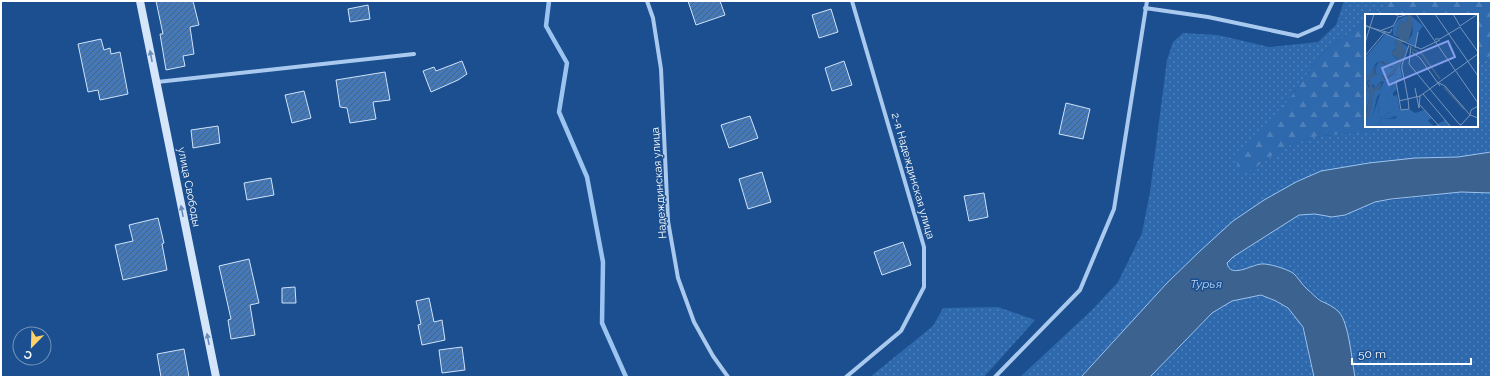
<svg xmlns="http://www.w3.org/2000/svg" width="1492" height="378" font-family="Raleway,sans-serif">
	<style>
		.grass { fill: url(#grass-dots) }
		.forest { fill: url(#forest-firs) }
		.water { fill: #3c6290; stroke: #9cc4f0 }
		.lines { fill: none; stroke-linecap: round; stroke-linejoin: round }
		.stream { stroke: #9cc4f0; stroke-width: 4.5 }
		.building { fill: url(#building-hatch); stroke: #cfe3fa }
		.minor { stroke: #a9c9ee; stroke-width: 4 }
		.secondary { stroke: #d6e6fa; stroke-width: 8 }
		.oneway { fill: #668bba }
		.labels { text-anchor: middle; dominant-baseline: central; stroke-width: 3; stroke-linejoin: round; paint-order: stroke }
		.street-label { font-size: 11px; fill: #fff; stroke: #1b4f8f }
		.water-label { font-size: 12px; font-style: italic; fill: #b5d3f5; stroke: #1b4f8f }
		.inset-river { fill: none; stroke: #3c6290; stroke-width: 2 }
		.inset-road { fill: none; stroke: #7695bc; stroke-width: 1 }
		.view { fill: #839eea; fill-opacity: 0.15; stroke: #839eea; stroke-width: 2 }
		.inset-edge { fill: none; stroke: #fff; stroke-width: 2 }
	</style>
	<defs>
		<pattern id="grass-dots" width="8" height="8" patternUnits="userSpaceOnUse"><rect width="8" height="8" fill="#2e69ad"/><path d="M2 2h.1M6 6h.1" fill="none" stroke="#4d80b9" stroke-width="1.8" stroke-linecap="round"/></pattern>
		<pattern id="forest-firs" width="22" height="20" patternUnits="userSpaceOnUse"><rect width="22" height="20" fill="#2e69ad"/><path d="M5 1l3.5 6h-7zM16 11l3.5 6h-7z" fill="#4d80b9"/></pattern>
		<pattern id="building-hatch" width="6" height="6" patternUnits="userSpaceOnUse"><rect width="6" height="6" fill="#4478b7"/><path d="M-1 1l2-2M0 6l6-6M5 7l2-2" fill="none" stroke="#486282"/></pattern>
	</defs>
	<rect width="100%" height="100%" fill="#1b4f8f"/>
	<path class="grass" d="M 1344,1 L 1390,1 L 1374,15 L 1366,15 L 1366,21 L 1324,51 L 1290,98 L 1252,170 L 1284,147 L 1313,137 L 1363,132 L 1387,126 L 1477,126 L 1477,66 L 1491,55 L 1491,152 L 1458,157 L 1415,158 L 1369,163 L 1233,221 L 1167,283 L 1081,377 L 1020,377 L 1092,310 L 1118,282 L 1142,233 L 1150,192 L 1167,60 L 1173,42 L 1183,33 L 1218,35 L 1269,47 L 1318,42 L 1336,25 Z
		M 1461,192 L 1491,193 L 1491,377 L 1355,377 L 1346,329 L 1340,313 L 1331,306 L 1321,300 L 1305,288 L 1293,273 L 1261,264 L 1240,271 L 1231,270 L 1228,267 L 1227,263 L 1233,257 L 1299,215 L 1315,214 L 1332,217 L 1345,214 L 1375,202 Z
		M 1261,295 C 1312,313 1301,333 1314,377 L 1150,377 L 1212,313 L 1232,301 Z
		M 998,307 L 1035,320 L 984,377 L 870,377 L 933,326 L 943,308 Z"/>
	<path class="forest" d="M 1390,1 L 1491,1 L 1491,55 L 1477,66 L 1477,15 L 1374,15 Z
		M 1366,21 L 1366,126 L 1387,126 L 1363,132 L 1313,137 L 1284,147 L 1252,170 L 1242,172 L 1237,165 L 1238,154 L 1290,98 L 1324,51 Z"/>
	<path class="water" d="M 1491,152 L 1491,193 L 1461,192 L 1391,199 L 1375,202 L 1345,215 L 1332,217 L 1315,214 L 1299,215 L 1233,257 L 1227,263 C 1230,279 1251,265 1261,264 C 1268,263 1287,269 1293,273 C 1298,277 1302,285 1307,289 C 1312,293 1316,298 1321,301 C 1328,304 1334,307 1339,312 C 1349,323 1352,362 1355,377 L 1314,377 L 1303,327 L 1288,308 L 1276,301 L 1261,295 L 1232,301 L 1212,313 L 1150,377 L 1081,377 L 1167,283 L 1200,251 L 1233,221 L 1264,200 L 1296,182 L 1321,171 L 1369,163 L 1415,158 L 1458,157 Z"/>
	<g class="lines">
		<path class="stream" d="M 549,1 L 546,26 L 567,63 L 559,112 L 587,177 L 603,262 L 602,323 L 626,377"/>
	</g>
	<path class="building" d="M 156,1 L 193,1 L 199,25 L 190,27 L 194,54 L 183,56 L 185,66 L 166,70 L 160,34 L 163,34 Z
		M 688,1 L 720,1 L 725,15 L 696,25 Z
		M 368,5 L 370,19 L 350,22 L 348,9 Z
		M 831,9 L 838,32 L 819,38 L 812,15 Z
		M 101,39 L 104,50 L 110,48 L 111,54 L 120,52 L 128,94 L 100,100 L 98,90 L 88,92 L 78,44 Z
		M 462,61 L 467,74 L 458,80 L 431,92 L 423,71 L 434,67 L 436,71 Z
		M 844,61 L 852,85 L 832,91 L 825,68 Z
		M 385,72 L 390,100 L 373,102 L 376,119 L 350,123 L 347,108 L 340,107 L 336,80 Z
		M 304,91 L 311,118 L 292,123 L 285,95 Z
		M 1066,103 L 1090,109 L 1083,139 L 1059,134 Z
		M 750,116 L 758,138 L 729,148 L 721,125 Z
		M 218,126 L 220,143 L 193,148 L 191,130 Z
		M 762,172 L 771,202 L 748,209 L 739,179 Z
		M 271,178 L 274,195 L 247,200 L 244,183 Z
		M 984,193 L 988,217 L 969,221 L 964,196 Z
		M 158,218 L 164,243 L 162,244 L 167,270 L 123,280 L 115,245 L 133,241 L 129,225 Z
		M 903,242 L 911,265 L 882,275 L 874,252 Z
		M 249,259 L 259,303 L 250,305 L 255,335 L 231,339 L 228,320 L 231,319 L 219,266 Z
		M 295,287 L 296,303 L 282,303 L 282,288 Z
		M 429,298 L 434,322 L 442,320 L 445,340 L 422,345 L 418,325 L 421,324 L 416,301 Z
		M 462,347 L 465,370 L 442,373 L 439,350 Z
		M 184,349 L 189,377 L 161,377 L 157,354 Z"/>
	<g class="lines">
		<path class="minor" d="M 647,1 L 653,18 L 661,69 L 668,221 L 678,278 L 694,322 L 713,356 L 728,377
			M 1145,8 L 1208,17 L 1298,36 L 1321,26 L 1333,1
			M 157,82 L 414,54
			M 846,377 L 901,331 L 924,287 L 924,247 L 852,1
			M 995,377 L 1080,290 L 1114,209 L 1147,1"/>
		<path class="secondary" d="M 140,1 L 216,377"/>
	</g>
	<defs><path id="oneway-solid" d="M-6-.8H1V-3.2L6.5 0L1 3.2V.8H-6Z"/></defs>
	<g class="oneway">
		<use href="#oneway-solid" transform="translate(151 56) rotate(-101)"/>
		<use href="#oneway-solid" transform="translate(182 211) rotate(-101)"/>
		<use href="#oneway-solid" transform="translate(208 339) rotate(-101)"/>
	</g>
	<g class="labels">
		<g class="street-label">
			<text transform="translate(913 176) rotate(74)">2-я Надеждинская улица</text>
			<text transform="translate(659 183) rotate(-94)">Надеждинская улица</text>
			<text transform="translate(189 187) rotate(79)">улица Свободы</text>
		</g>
		<g class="water-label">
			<text x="1206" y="284">Турья</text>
		</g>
	</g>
	<g transform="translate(1365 14)">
		<rect width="113" height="113" fill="#1b4f8f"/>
		<path d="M 43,1 L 40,9 L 35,7 L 31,19 L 35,24 L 28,21 L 28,13 L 33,6 ZM 45,1 L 58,12 L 54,17 L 50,32 L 39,26 L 42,28 L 47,21 L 48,11 ZM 21,19 L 33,26 L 30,26 L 31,34 L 28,36 L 27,40 L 33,46 L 29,54 L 18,47 L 11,49 L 2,68 L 5,81 L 0,103 L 0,78 L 3,75 L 0,77 L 0,44 ZM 37,29 L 43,33 L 35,52 L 37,63 L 31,66 L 32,75 L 28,79 L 28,82 L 32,81 L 35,96 L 44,95 L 50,99 L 59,96 L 66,104 L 63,107 L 69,112 L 80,106 L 86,113 L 12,113 L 17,104 L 30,105 L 32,102 L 24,103 L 28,97 L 16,104 L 13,103 L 14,89 L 24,89 L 21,81 L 27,75 L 32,59 L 12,83 L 8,101 L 0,107 L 6,94 L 8,80 L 11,75 L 14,76 L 19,68 L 16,67 L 10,75 L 9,71 L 5,71 L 4,64 L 14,59 L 20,66 L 29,60 L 40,37 ZM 16,48 L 25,54 L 31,54 L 20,63 L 10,59 L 12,50 Z" fill="#2e69ad"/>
		<path d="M 32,59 L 27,75 L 21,81 L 25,90 L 14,89 L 13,103 L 16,104 L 28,97 L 27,93 L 35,98 L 25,103 L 34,104 L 17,104 L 12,113 L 0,113 L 0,107 L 8,101 L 16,77 Z" fill="#2e69ad"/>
		<path d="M 43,1 L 46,1 L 48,11 L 43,28 L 37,28 L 40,37 L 29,59 L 18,66 L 14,76 L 9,78 L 4,102 L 0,105 L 5,81 L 4,76 L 0,78 L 4,73 L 2,65 L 14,47 L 22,48 L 27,54 L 30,52 L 33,45 L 26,39 L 31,34 L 30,26 L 35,24 L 31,19 L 35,7 L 40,9 ZM 17,48 L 25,54 L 31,55 L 19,63 L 9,59 L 12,50 ZM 14,59 L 18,66 L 10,75 L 3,66 Z" fill="#3c6290" fill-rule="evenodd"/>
		<path class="inset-river" d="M 47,35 L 57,40 L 75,65M 79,73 L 99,95"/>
		<path class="inset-road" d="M 30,0 L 34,3 L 43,0M 51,0 L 113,89M 70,0 L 113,62M 88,0 L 95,12M 0,11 L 56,35 L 75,26M 0,12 L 25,19 L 27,15M 95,12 L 113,0M 17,16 L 28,12 L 33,3M 70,25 L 75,25 L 95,13 L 113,38M 0,29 L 9,0M 46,32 L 44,50 L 94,110 L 96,111 L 105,101M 50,34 L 53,18M 47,38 L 55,44 L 75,72M 0,42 L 20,18M 39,64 L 31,67 L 36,96 L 44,95 L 43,85 L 39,64 L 37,55 L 37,51 L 44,31M 72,68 L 80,72 L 105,101 L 113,104M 50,74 L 54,94M 58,80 L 86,113M 34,87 L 55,82 L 113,40M 55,91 L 75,113M 54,94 L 55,82M 105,101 L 106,96 L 113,92"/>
		<path class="view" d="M 83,27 L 90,43 L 24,71 L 17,54 Z"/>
		<rect width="113" height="113" class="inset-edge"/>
	</g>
	<rect width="1492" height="378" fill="none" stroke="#ffffff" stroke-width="4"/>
	<g transform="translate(32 346) rotate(203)"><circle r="19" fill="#1b4f8f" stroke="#7695bc"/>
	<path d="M0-3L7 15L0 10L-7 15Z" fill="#ffd166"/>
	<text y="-6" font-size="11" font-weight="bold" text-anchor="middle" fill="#ffffff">С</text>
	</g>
	<path d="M1352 358v6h119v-6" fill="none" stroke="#ffffff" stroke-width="2"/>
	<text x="1358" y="358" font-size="12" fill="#ffffff" stroke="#1b4f8f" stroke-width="3" paint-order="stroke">50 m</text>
</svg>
